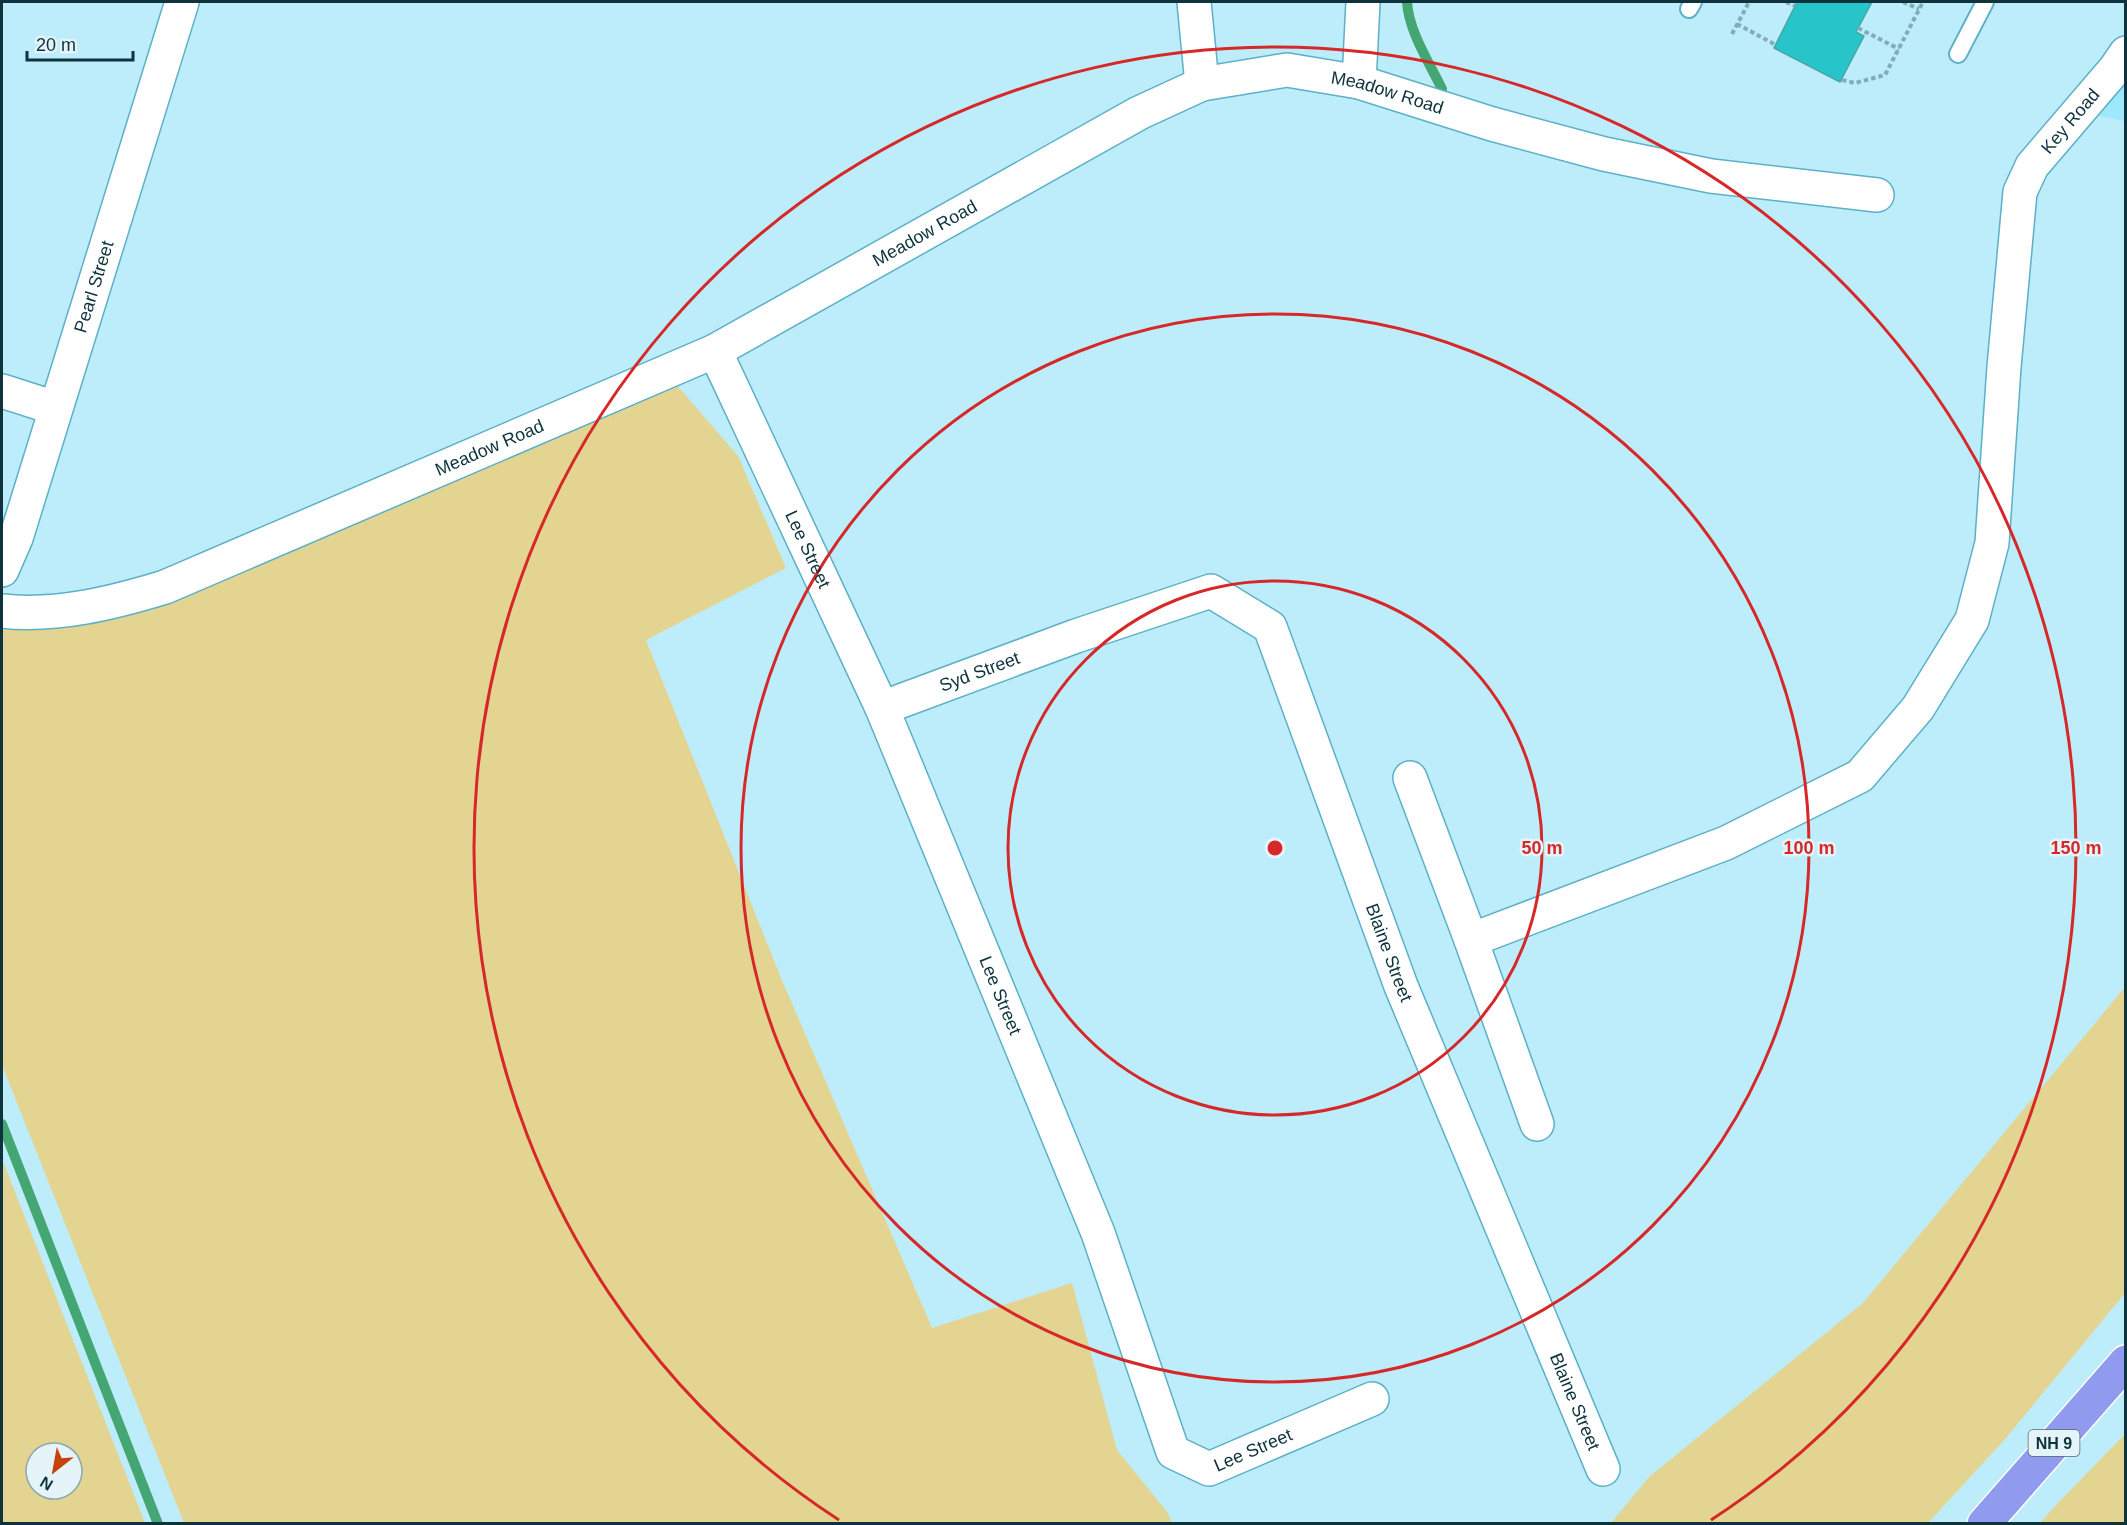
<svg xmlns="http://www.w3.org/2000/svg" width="2127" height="1525" font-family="Arial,sans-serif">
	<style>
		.built { fill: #9ee8fd }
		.green { fill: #e3d491; fill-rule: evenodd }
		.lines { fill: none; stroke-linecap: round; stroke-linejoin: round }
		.stream { stroke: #44a773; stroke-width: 10 }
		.building { fill: #27c5c9; stroke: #48a5a7; stroke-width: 1.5 }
		.lane-casing { stroke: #5cb0c7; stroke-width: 20 }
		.street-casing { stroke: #5cb0c7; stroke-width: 36 }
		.highway-casing { stroke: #fff; stroke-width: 36 }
		.path { stroke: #81adba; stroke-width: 4; stroke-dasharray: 4.5 3; stroke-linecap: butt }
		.lane { stroke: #fff; stroke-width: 16 }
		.street { stroke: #fff; stroke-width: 33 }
		.highway { stroke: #909aee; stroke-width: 33 }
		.ring { fill: none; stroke: #d62828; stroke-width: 3 }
		.labels { text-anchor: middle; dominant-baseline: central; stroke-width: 5; stroke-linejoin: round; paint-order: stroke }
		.shield { fill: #e4f4f9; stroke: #4e6d75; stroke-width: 1.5 }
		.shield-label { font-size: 16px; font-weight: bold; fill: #0e333c }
		.street-label { font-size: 18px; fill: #0e333c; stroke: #e4f4f9 }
		.centre { fill: #d62828; stroke: #e4f4f9; stroke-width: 3 }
		.ring-label { font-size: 18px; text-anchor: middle; font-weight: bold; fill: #d62828; stroke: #e4f4f9; stroke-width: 5; stroke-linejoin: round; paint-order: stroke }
	</style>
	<rect width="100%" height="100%" fill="#bdedfb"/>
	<path class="built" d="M 2125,53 L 2125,121 L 2079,112 Z"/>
	<path class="green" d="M 676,384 L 738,456 L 786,568 L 646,640 L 781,978 L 932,1328 L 1072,1283 L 1117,1450 L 1168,1513 L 1172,1523 L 184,1523 L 2,1065 L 2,630 L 63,626 L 152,610 Z
		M 2125,987 L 2125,1293 L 2006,1438 L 1928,1523 L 1611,1523 L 1649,1477 L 1863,1303 Z
		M 2,1159 L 145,1523 L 2,1523 ZM 36,1453 L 72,1453 L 72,1489 L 36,1489 Z
		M 2125,1434 L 2125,1523 L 2040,1523 L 2058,1503 Z"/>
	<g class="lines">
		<path class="stream" d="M 1407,2 C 1409,32 1429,62 1442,89
			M 2,1124 L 158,1524"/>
	</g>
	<path class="building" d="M 1797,2 L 1872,2 L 1856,32 L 1864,36 L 1840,82 L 1774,48 Z"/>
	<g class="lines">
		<defs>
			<path id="lane" d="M 1689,9 L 1693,2
				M 1958,54 L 1985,2"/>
			<g id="street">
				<path d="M 1194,2 L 1202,84"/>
				<path d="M 1359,82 L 1363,2"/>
				<path id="s1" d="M 715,351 L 882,708 L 1098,1233 L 1173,1452 L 1209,1469 L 1372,1399"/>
				<path d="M 2,391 L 55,408"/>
				<path id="s2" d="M 2,570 L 16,538 L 182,2"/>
				<path id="s3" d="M 2,611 C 56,617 113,603 165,587 L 715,351 L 1139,113 L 1202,84 L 1287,70 L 1359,82 L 1492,124 L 1604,154 L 1711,176 L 1877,195"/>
				<path id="s4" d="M 882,708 L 1076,636 L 1211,591 L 1270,627 L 1401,986 L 1603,1469"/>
				<path d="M 1410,778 L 1471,940"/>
				<path id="s5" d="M 1537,1124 L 1471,940 L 1726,843 L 1860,776 L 1918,708 L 1972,620 L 1992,543 L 2004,367 L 2020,192 L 2032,166 L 2115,69 L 2126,53"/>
			</g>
			<path id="highway" d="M 1984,1524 L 2126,1362"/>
		</defs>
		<use href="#lane" class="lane-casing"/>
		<use href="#street" class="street-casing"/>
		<use href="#highway" class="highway-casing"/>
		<path class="path" d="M 1786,2 L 1795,6
			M 1903,2 L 1919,9
			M 1737,24 L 1776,45
			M 1858,28 L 1899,49
			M 1732,34 L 1749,2
			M 1842,80 L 1855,83 L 1885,75 L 1923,2"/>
		<use href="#lane" class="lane"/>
		<use href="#street" class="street"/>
		<use href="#highway" class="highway"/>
	</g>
	<g class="ring">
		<circle cx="1275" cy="848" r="267"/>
		<circle cx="1275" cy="848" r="534"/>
		<path d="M839 1520A801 801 0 1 1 1711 1520"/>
	</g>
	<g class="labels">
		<rect class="shield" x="2028.5" y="1430" width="51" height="26" rx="4.5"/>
		<g class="shield-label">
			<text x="2054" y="1443">NH 9</text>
		</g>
		<g class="street-label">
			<text stroke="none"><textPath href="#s3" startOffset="1509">Meadow Road</textPath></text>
			<text stroke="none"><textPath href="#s5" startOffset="1330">Key Road</textPath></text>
			<text stroke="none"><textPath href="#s3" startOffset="1005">Meadow Road</textPath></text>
			<text stroke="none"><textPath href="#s2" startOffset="298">Pearl Street</textPath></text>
			<text stroke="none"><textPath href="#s3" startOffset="519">Meadow Road</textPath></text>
			<text stroke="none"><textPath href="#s1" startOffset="219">Lee Street</textPath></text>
			<text stroke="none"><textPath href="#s4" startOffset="104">Syd Street</textPath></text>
			<text stroke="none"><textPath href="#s4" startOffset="765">Blaine Street</textPath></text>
			<text stroke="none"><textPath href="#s1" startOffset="705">Lee Street</textPath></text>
			<text stroke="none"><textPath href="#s4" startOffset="1251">Blaine Street</textPath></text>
			<text stroke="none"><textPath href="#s1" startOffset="1281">Lee Street</textPath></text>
		</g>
	</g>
	<circle cx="1275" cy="848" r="9" class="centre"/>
	<g class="ring-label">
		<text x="1542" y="854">50 m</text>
		<text x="1809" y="854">100 m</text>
		<text x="2076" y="854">150 m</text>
	</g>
	<rect width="2127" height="1525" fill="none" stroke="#0e333c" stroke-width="6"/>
	<g transform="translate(54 1471) rotate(211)"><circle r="28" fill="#e4f4f9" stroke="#8ea7ad" stroke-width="1.5"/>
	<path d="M0-4.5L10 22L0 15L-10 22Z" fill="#c8400e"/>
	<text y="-9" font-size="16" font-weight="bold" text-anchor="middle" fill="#0e333c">N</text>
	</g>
	<path d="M27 51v9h106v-9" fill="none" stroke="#0e333c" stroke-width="3"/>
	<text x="36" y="51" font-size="18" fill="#0e333c" stroke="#e4f4f9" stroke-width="4.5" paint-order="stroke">20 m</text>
</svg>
